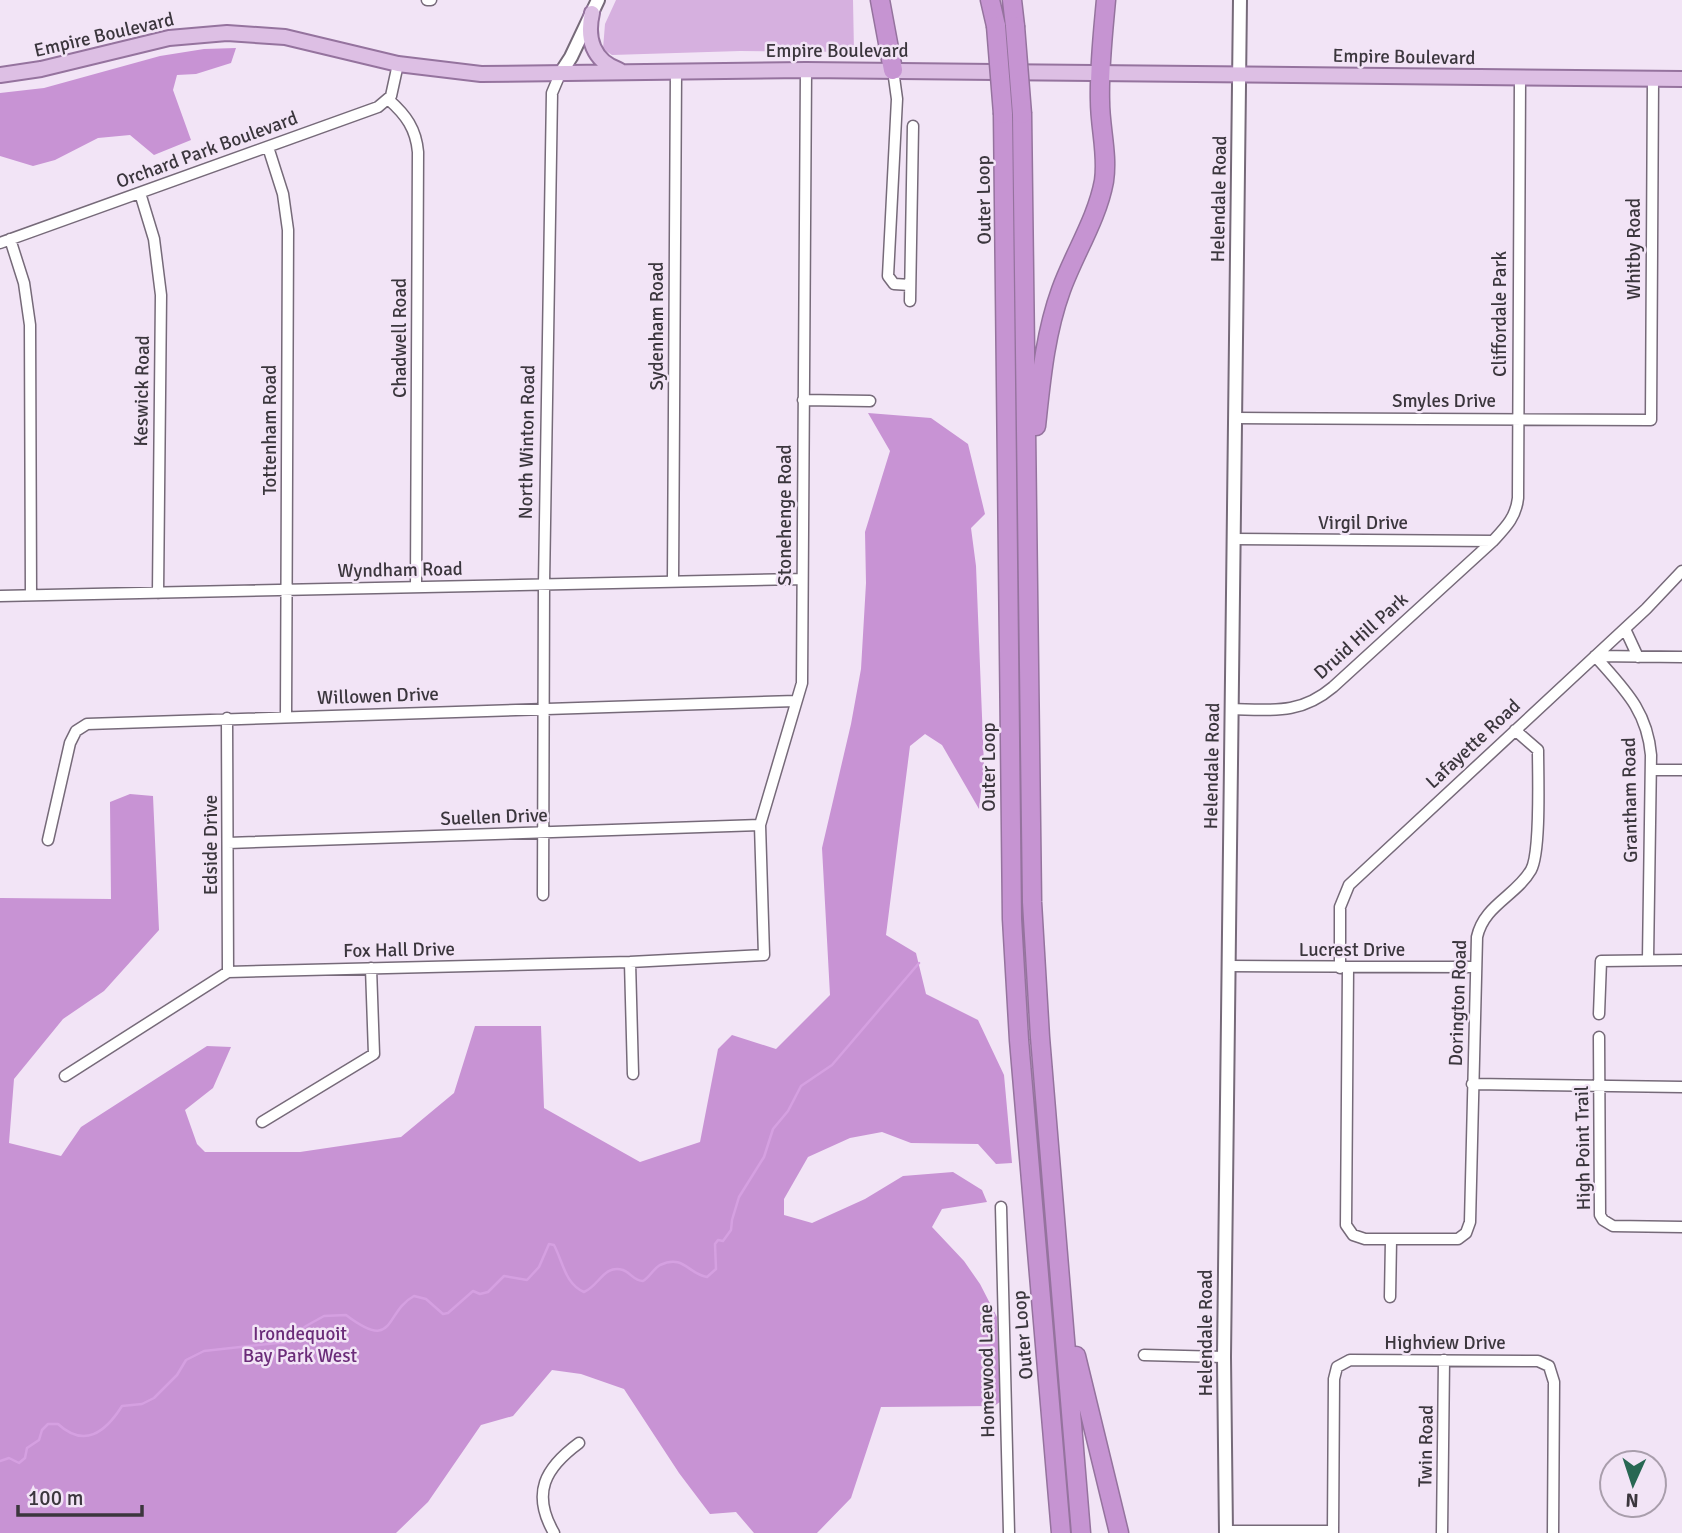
<svg xmlns="http://www.w3.org/2000/svg" width="1682" height="1533" font-family="Signika,sans-serif">
	<style>
		.green { fill: #d6b0df }
		.forest { fill: #c893d4 }
		.lines { fill: none; stroke-linecap: round; stroke-linejoin: round }
		.stream { stroke: #d5a0e1; stroke-width: 2.5 }
		.street-casing { stroke: #766a79; stroke-width: 13 }
		.secondary-casing { stroke: #766a79; stroke-width: 16 }
		.primary-casing { stroke: #95739e; stroke-width: 18 }
		.highway-casing { stroke: #95739e; stroke-width: 21 }
		.street { stroke: #fff; stroke-width: 10 }
		.secondary { stroke: #fff; stroke-width: 12 }
		.primary { stroke: #ddbfe4; stroke-width: 14 }
		.highway { stroke: #c694d2; stroke-width: 18 }
		.highway-bridge-casing { stroke: #95739e; stroke-width: 21; stroke-linecap: butt }
		.highway-bridge { stroke: #c694d2; stroke-width: 18 }
		.labels { text-anchor: middle; dominant-baseline: central; stroke-width: 5; stroke-linejoin: round; paint-order: stroke }
		.street-label { font-size: 19px; fill: #3b363d; stroke: #f2e4f6 }
		.park-label { font-size: 19px; fill: #6b2c79; stroke: #f2e4f6 }
	</style>
	<rect width="100%" height="100%" fill="#f2e4f6"/>
	<path class="green" d="M 616,0 L 853,0 L 854,52 L 740,51 L 612,55 L 603,49 L 605,24 Z"/>
	<path class="forest" d="M 236,48 L 231,63 L 196,74 L 177,75 L 173,90 L 191,140 L 154,155 L 130,135 L 98,138 L 55,160 L 33,166 L 0,156 L 0,93 L 44,88 L 160,56 L 204,49 Z
		M 868,413 L 931,418 L 968,444 L 985,514 L 971,528 L 976,566 L 984,766 L 979,809 L 942,745 L 925,734 L 910,746 L 886,935 L 916,953 L 926,994 L 978,1020 L 1004,1075 L 1012,1163 L 996,1164 L 978,1144 L 911,1143 L 882,1132 L 850,1138 L 808,1157 L 784,1199 L 784,1215 L 812,1223 L 865,1199 L 903,1176 L 953,1172 L 982,1190 L 987,1202 L 942,1209 L 932,1227 L 964,1261 L 980,1284 L 997,1317 L 1000,1402 L 994,1406 L 881,1407 L 851,1498 L 817,1533 L 754,1533 L 736,1512 L 710,1514 L 679,1473 L 624,1389 L 581,1374 L 552,1370 L 513,1416 L 481,1425 L 428,1502 L 396,1533 L 0,1533 L 0,898 L 111,899 L 110,802 L 130,794 L 153,796 L 159,930 L 104,991 L 63,1019 L 14,1079 L 9,1143 L 61,1156 L 81,1127 L 207,1046 L 231,1047 L 213,1088 L 185,1110 L 197,1144 L 205,1152 L 300,1152 L 401,1137 L 454,1093 L 475,1026 L 541,1026 L 544,1108 L 640,1162 L 700,1142 L 718,1049 L 732,1035 L 776,1049 L 830,995 L 822,848 L 851,724 L 861,669 L 866,583 L 865,532 L 890,451 Z"/>
	<g class="lines">
		<path class="stream" d="M 0,1461 L 9,1458 L 19,1463 L 25,1458 L 27,1448 L 39,1440 L 42,1430 L 48,1424 L 58,1424 C 84,1448 105,1433 122,1406 L 142,1404 L 154,1398 L 177,1375 L 186,1360 L 204,1351 L 287,1342 L 306,1326 L 324,1316 L 346,1315 C 396,1353 384,1312 414,1296 L 426,1299 L 443,1314 L 448,1313 L 473,1291 L 480,1294 L 488,1292 L 504,1276 L 527,1280 L 539,1267 L 549,1244 L 554,1245 C 563,1262 565,1284 584,1292 C 599,1286 604,1264 623,1270 C 631,1273 634,1281 643,1281 C 650,1277 653,1269 660,1265 C 684,1254 688,1274 707,1277 L 716,1269 L 715,1244 L 718,1240 L 723,1241 L 731,1230 L 732,1220 L 739,1197 L 764,1157 L 773,1129 L 788,1111 L 801,1086 L 832,1065 L 919,963"/>
		<defs>
			<path id="street" d="M 427,0 L 431,0
				M 893,70 L 897,99 L 888,276 L 894,284 L 910,285
				M 389,100 C 406,115 416,129 418,152 L 416,587
				M 268,147 L 283,194 L 288,230 L 286,716
				M 140,193 L 154,239 L 161,295 L 158,593
				M 10,239 L 24,283 L 30,325 L 31,595
				M 0,243 L 378,107 L 391,96 L 398,64
				M 910,301 L 913,126
				M 803,400 L 870,401
				M 1236,418 L 1651,420 L 1653,79
				M 1233,539 L 1493,541
				M 673,581 L 676,71
				M 0,596 L 802,579
				M 1625,629 L 1638,657
				M 1595,656 C 1624,689 1647,710 1651,755 L 1648,960
				M 1595,656 L 1682,657
				M 1231,709 C 1272,710 1300,715 1333,687 L 1493,541 C 1506,527 1516,517 1518,498 L 1520,78
				M 227,718 L 228,972
				M 1651,770 L 1682,770
				M 48,840 L 70,743 L 76,731 L 87,724 L 796,701
				M 228,843 L 760,825
				M 543,895 L 544,584 L 552,93 L 560,74
				M 630,962 L 633,1074
				M 1229,966 L 1475,967
				M 1340,968 L 1340,907 L 1349,885 L 1646,609 L 1682,571
				M 1348,968 L 1346,1225 L 1353,1235 L 1365,1239 L 1458,1239 L 1466,1233 L 1470,1222 L 1477,937 C 1484,905 1516,896 1531,870 C 1541,852 1538,775 1538,750 L 1515,730
				M 1599,1014 L 1601,961 L 1682,960
				M 1599,1037 L 1600,1215 L 1603,1220 L 1613,1226 L 1682,1227
				M 65,1076 L 228,972 L 630,962 L 764,955 L 760,825 L 802,683 L 806,70
				M 1472,1084 L 1682,1087
				M 262,1122 L 374,1054 L 371,968
				M 1001,1207 L 1009,1533
				M 1390,1297 L 1391,1240
				M 1144,1355 L 1224,1357
				M 1226,1531 L 1332,1531
				M 554,1533 C 531,1493 545,1468 579,1443
				M 1333,1533 L 1334,1379 L 1337,1367 L 1350,1360 L 1538,1361 L 1549,1366 L 1554,1382 L 1553,1533
				M 1442,1533 L 1444,1360"/>
			<path id="secondary" d="M 560,74 L 571,57 L 598,0
				M 1226,1533 L 1224,1357 L 1240,0"/>
			<path id="primary" d="M 592,13 C 586,38 593,61 619,70
				M 0,75 L 41,69 L 169,38 L 227,33 L 285,37 L 398,64 L 481,74 L 806,70 L 1682,79"/>
			<path id="highway" d="M 880,0 L 893,70
				M 990,0 L 996,26
				M 1012,0 L 1015,26
				M 1003,114 L 1012,919 L 1019,1040 L 1061,1533
				M 1022,114 L 1032,902 L 1040,1037 L 1081,1533
				M 1036,426 C 1041,380 1045,334 1061,290 C 1074,254 1097,219 1104,181 C 1108,154 1100,128 1100,101 C 1099,68 1103,33 1106,0
				M 1076,1356 L 1119,1533"/>
		</defs>
		<use href="#street" class="street-casing"/>
		<use href="#secondary" class="secondary-casing"/>
		<use href="#primary" class="primary-casing"/>
		<use href="#highway" class="highway-casing"/>
		<use href="#street" class="street"/>
		<use href="#secondary" class="secondary"/>
		<use href="#primary" class="primary"/>
		<use href="#highway" class="highway"/>
		<defs>
			<path id="highway-bridge" d="M 996,26 L 1003,114
				M 1015,26 L 1022,114"/>
		</defs>
		<use href="#highway-bridge" class="highway-bridge-casing"/>
		<use href="#highway-bridge" class="highway-bridge"/>
	</g>
	<g class="labels">
		<g class="street-label">
			<text transform="translate(104 35) rotate(-13)">Empire Boulevard</text>
			<text x="837" y="51">Empire Boulevard</text>
			<text transform="translate(1404 57) rotate(1)">Empire Boulevard</text>
			<text transform="translate(207 150) rotate(-20)">Orchard Park Boulevard</text>
			<text transform="translate(1219 199) rotate(-89)">Helendale Road</text>
			<text transform="translate(984 200) rotate(-91)">Outer Loop</text>
			<text transform="translate(1634 249) rotate(-90)">Whitby Road</text>
			<text transform="translate(1500 314) rotate(-90)">Cliffordale Park</text>
			<text transform="translate(657 326) rotate(-90)">Sydenham Road</text>
			<text transform="translate(400 338) rotate(-90)">Chadwell Road</text>
			<text transform="translate(142 391) rotate(-89)">Keswick Road</text>
			<text x="1444" y="401">Smyles Drive</text>
			<text transform="translate(270 430) rotate(-90)">Tottenham Road</text>
			<text transform="translate(527 442) rotate(-89)">North Winton Road</text>
			<text transform="translate(785 515) rotate(-90)">Stonehenge Road</text>
			<text x="1363" y="523">Virgil Drive</text>
			<text transform="translate(400 570) rotate(-1)">Wyndham Road</text>
			<text transform="translate(1361 636) rotate(-42)">Druid Hill Park</text>
			<text transform="translate(378 696) rotate(-2)">Willowen Drive</text>
			<text transform="translate(1473 744) rotate(-43)">Lafayette Road</text>
			<text transform="translate(1212 766) rotate(-89)">Helendale Road</text>
			<text transform="translate(989 767) rotate(-90)">Outer Loop</text>
			<text transform="translate(1630 800) rotate(-91)">Grantham Road</text>
			<text transform="translate(494 817) rotate(-2)">Suellen Drive</text>
			<text transform="translate(211 845) rotate(-90)">Edside Drive</text>
			<text transform="translate(399 950) rotate(-1)">Fox Hall Drive</text>
			<text x="1352" y="950">Lucrest Drive</text>
			<text transform="translate(1458 1003) rotate(-88)">Dorington Road</text>
			<text transform="translate(1583 1148) rotate(-91)">High Point Trail</text>
			<text transform="translate(1206 1333) rotate(-90)">Helendale Road</text>
			<text transform="translate(1023 1335) rotate(-95)">Outer Loop</text>
			<text x="1445" y="1343">Highview Drive</text>
			<text transform="translate(987 1371) rotate(-91)">Homewood Lane</text>
			<text transform="translate(1426 1446) rotate(-89)">Twin Road</text>
		</g>
		<g class="park-label">
			<text x="300" y="1334">Irondequoit<tspan x="300" dy="22">Bay Park West</tspan></text>
		</g>
	</g>
	<g transform="translate(1633 1484) rotate(183)"><circle r="33" fill="#f2e4f6" stroke="#a99eac" stroke-width="2"/>
	<path d="M0-5L12 26L0 18L-12 26Z" fill="#286753"/>
	<text y="-10" font-size="19" font-weight="bold" text-anchor="middle" fill="#3b363d">N</text>
	</g>
	<path d="M18 1505v10h124v-10" fill="none" stroke="#3b363d" stroke-width="3.5"/>
	<text x="28" y="1505" font-size="21" fill="#3b363d" stroke="#f2e4f6" stroke-width="5" paint-order="stroke">100 m</text>
</svg>
